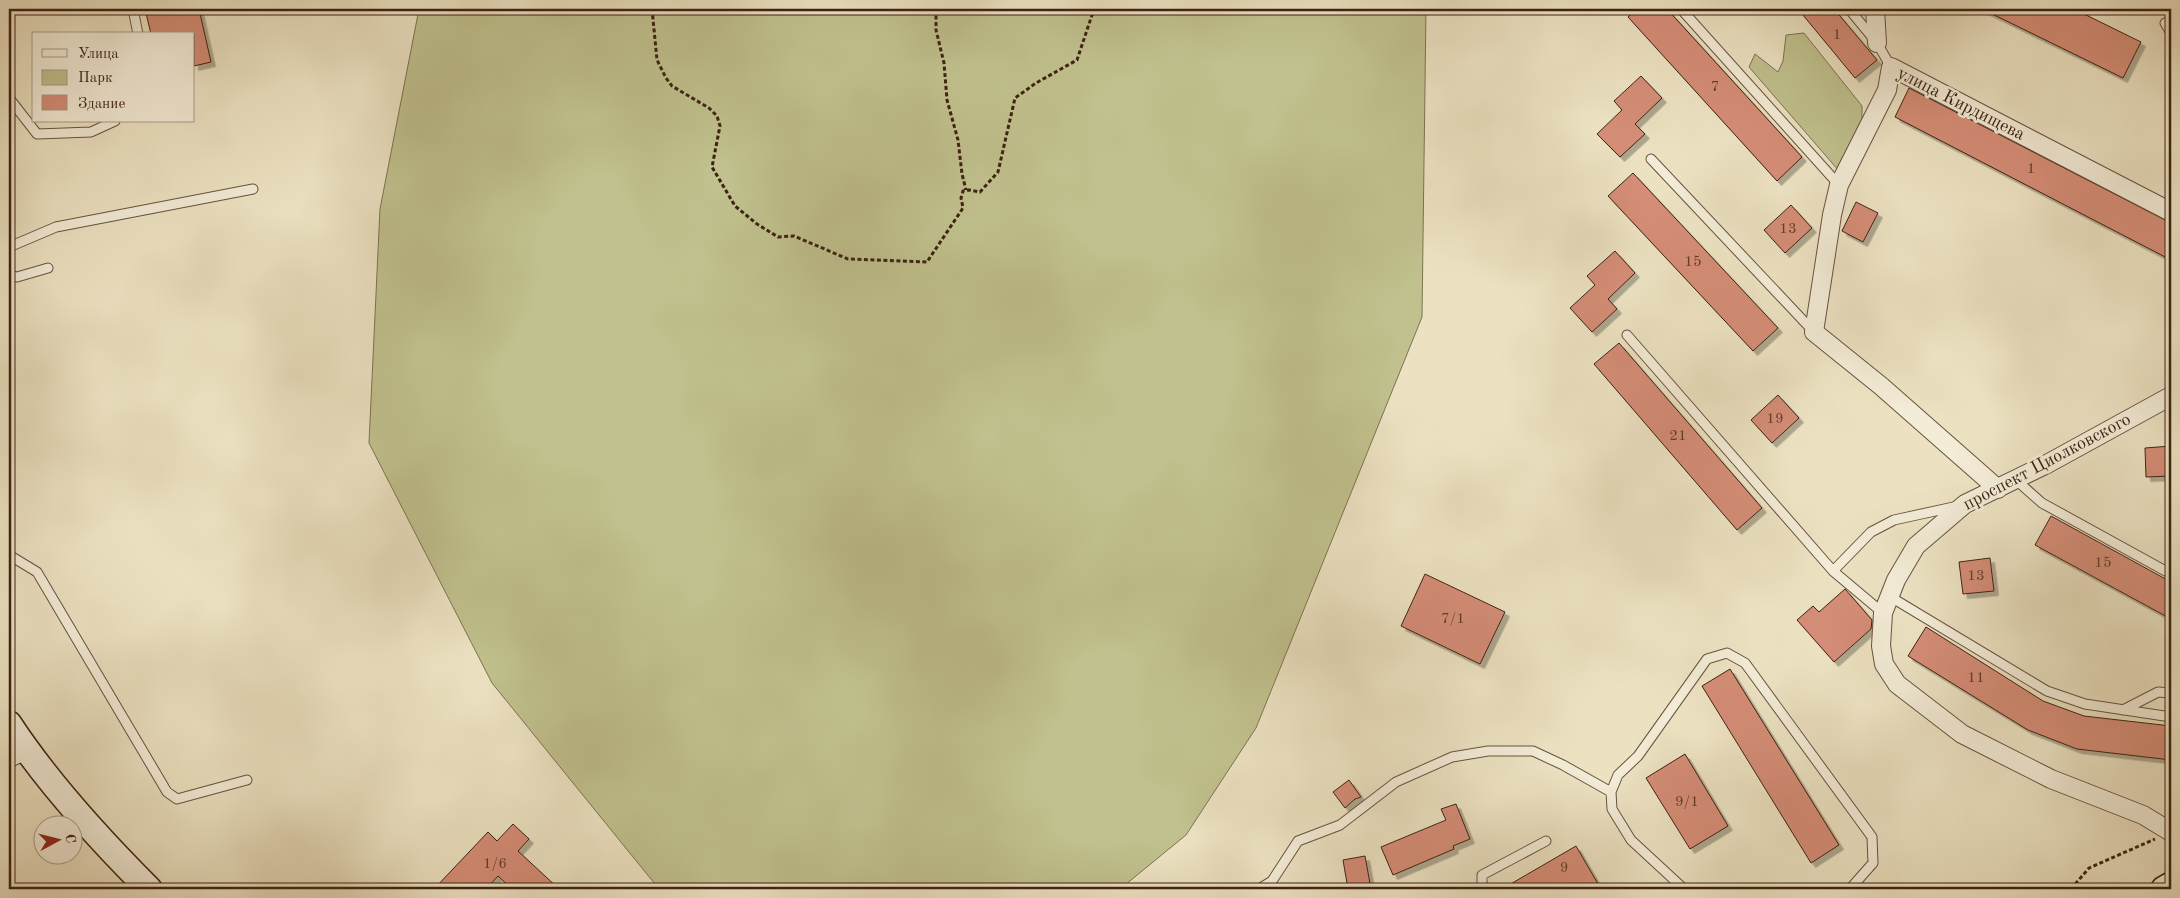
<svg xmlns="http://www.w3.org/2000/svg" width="2180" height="898" font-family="'Old Standard TT',serif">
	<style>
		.green { fill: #c0c18e; stroke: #7e7250 }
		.building { fill: #d58d77; stroke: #3d2212; filter: url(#shadow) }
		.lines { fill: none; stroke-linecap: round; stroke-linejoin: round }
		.lane-casing { stroke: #69523e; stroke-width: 11 }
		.street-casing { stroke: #69523e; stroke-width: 20 }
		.secondary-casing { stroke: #3d2212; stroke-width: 28 }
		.path { stroke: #3d2212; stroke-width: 3; stroke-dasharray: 4 2.5; stroke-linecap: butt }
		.lane { stroke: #f3ecd7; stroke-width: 9 }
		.street { stroke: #f3ecd7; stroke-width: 18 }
		.secondary { stroke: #f3ecd7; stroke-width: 25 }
		.labels { text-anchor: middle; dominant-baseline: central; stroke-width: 5; stroke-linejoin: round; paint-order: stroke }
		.number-label { font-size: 15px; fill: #633d2b }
		.street-label { font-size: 18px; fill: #3d2212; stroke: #f3ecd7 }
	</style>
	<defs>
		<filter id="shadow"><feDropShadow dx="4.5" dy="4.5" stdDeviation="0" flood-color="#0004"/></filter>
	</defs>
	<rect width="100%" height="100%" fill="#ece2c2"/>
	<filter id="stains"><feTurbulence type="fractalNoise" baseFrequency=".004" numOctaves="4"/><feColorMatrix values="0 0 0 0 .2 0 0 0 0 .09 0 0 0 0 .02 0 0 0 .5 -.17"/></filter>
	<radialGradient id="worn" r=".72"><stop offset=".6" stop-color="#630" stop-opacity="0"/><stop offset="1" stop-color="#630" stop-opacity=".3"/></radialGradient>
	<path class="green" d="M 419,9 L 1426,9 L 1422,317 L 1256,728 L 1186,835 L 1120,889 L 659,889 L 492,683 L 369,443 L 380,209 Z
		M 1804,33 L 1862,106 L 1862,124 L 1839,171 L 1749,67 L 1755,54 L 1778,72 L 1783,61 L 1786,35 Z"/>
	<path class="building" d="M 145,9 L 199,9 L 211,62 L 194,66 L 194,34 L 151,34 Z
		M 1637,9 L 1667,9 L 1802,157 L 1777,181 L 1628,17 Z
		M 1798,9 L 1834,9 L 1877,60 L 1855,78 Z
		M 1982,9 L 2084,9 L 2082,13 L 2141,42 L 2123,78 Z
		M 1641,76 L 1662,98 L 1635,124 L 1645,134 L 1620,157 L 1597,134 L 1622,110 L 1614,101 Z
		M 1909,88 L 2171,223 L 2171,260 L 1895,117 Z
		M 1633,173 L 1778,328 L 1753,351 L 1608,196 Z
		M 1856,202 L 1878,213 L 1863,242 L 1842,231 Z
		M 1791,205 L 1812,228 L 1785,253 L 1764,230 Z
		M 1615,251 L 1635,273 L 1608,299 L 1617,309 L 1592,332 L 1570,308 L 1595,285 L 1587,276 Z
		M 1619,343 L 1762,508 L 1737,530 L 1594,364 Z
		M 1778,395 L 1799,418 L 1772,443 L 1751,420 Z
		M 2171,446 L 2171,476 L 2146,477 L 2145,448 Z
		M 2051,516 L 2171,582 L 2171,619 L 2035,545 Z
		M 1990,558 L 1994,591 L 1963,594 L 1959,562 Z
		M 1425,574 L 1505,612 L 1480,664 L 1401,626 Z
		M 1845,589 L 1872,620 L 1871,629 L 1834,662 L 1797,620 L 1813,606 L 1819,612 Z
		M 1926,627 L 2043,701 L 2084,716 L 2171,726 L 2171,760 L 2077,749 L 2028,730 L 1908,656 Z
		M 1730,669 L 1839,845 L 1811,863 L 1702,686 Z
		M 1685,754 L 1728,826 L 1690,849 L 1646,778 Z
		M 1349,780 L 1361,797 L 1355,799 L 1345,808 L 1333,792 Z
		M 1456,804 L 1470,839 L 1453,846 L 1454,849 L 1393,875 L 1381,847 L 1446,820 L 1441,809 Z
		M 513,824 L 529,839 L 518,851 L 559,889 L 512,889 L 498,876 L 486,889 L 434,889 L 488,832 L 497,841 Z
		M 1576,846 L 1601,889 L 1502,889 Z
		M 1365,856 L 1371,889 L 1348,889 L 1343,860 Z"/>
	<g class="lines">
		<defs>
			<path id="lane" d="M 133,9 L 138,34
				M 1681,9 L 1839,185
				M 1849,9 L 1877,43 L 1891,67
				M 2165,23 L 2171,33
				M 9,98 L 37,134 L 91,132 L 115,121
				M 1651,159 L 1814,332
				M 9,247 L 56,227 L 253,189
				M 9,275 L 17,277 L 48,268
				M 1627,335 L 1833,571 L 1883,613
				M 2016,480 L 2042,503 L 2171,574
				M 9,555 L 37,572 L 167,792 L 177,799 L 247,780
				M 1833,571 L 1871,532 L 1894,520 L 1958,506
				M 1889,596 L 2047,691 L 2085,704 L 2171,717
				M 2123,710 L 2158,692 L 2171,693
				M 9,763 L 28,754
				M 1259,889 L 1272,881 L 1298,841 L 1340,825 L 1396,782 L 1452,757 L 1488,751 L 1533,751 L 1563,765 L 1611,792
				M 1482,889 L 1482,875 L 1546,841
				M 1684,889 L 1631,840 L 1612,809 L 1611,792 L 1618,775 L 1638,756 L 1707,659 L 1727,653 L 1745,663 L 1872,837 L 1873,863 L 1850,889"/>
			<path id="street" d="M 1875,9 L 1877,43
				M 2171,396 L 2047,464 L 1965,504 L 1916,546 L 1896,580 L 1883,613 L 1881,646 L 1884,664 L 1897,684 L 1962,734 L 2051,779 L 2143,815 L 2171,832
				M 1998,489 L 1881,386 L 1814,332 L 1832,215 L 1839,185 L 1887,90 L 1891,67 L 2171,212"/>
			<path id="secondary" d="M 9,724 C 47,782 100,840 149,889
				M 2164,889 L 2171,885"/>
		</defs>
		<use href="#lane" class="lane-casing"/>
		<use href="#street" class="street-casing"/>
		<use href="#secondary" class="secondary-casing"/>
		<path class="path" d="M 652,9 L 657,60 L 666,78 L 672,86 L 709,108 L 717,116 L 720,126 L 712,167 L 735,206 L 757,224 L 778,237 L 794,236 L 848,259 L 927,262 L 963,208 L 961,198 L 963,191 L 969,190 L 980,192 L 998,172 L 1015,98 L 1036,83 L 1077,60 L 1094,9
			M 936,9 L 936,30 L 944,63 L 947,100 L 958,140 L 962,174 L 966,190
			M 2071,889 L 2089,868 L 2155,839"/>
		<use href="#lane" class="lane"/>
		<use href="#street" class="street"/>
		<use href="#secondary" class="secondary"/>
	</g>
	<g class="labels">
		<g class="number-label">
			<text x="1837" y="35">1</text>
			<text x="1715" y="87">7</text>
			<text x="2031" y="169">1</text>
			<text x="1788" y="229">13</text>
			<text x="1693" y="262">15</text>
			<text x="1775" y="419">19</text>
			<text x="1678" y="436">21</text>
			<text x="2103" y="563">15</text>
			<text x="1976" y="576">13</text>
			<text x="1453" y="619">7/1</text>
			<text x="1976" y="678">11</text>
			<text x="1687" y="802">9/1</text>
			<text x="495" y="864">1/6</text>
			<text x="1564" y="868">9</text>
		</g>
		<g class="street-label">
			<text transform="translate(1961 104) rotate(27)">улица Кирдищева</text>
			<text transform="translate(2047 462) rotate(-28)">проспект Циолковского</text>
		</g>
	</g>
	<rect width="2180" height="898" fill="none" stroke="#ece2c2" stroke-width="30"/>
	<rect x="10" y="10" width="2160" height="878" fill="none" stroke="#3d2212" stroke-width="2.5"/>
	<rect x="15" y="15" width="2150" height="868" fill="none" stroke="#3d2212"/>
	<rect x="32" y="32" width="162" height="90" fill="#f3ecd7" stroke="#aa9b88"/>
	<rect x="42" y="49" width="25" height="8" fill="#f3ecd7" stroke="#aa9b88"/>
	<text x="78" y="58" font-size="15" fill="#3d2212">Улица</text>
	<rect x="42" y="70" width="25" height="15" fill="#c0c18e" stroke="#aa9b88"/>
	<text x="78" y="82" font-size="15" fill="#3d2212">Парк</text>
	<rect x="42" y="95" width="25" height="15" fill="#d58d77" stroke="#aa9b88"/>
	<text x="78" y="108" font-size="15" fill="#3d2212">Здание</text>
	<g transform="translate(58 840) rotate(83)"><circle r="24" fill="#f3ecd7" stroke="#aa9b88"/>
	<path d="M0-4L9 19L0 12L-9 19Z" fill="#8f2418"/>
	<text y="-8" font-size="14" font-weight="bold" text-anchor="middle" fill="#3d2212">С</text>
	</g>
	<rect width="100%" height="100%" filter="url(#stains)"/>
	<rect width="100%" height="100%" fill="url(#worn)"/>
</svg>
